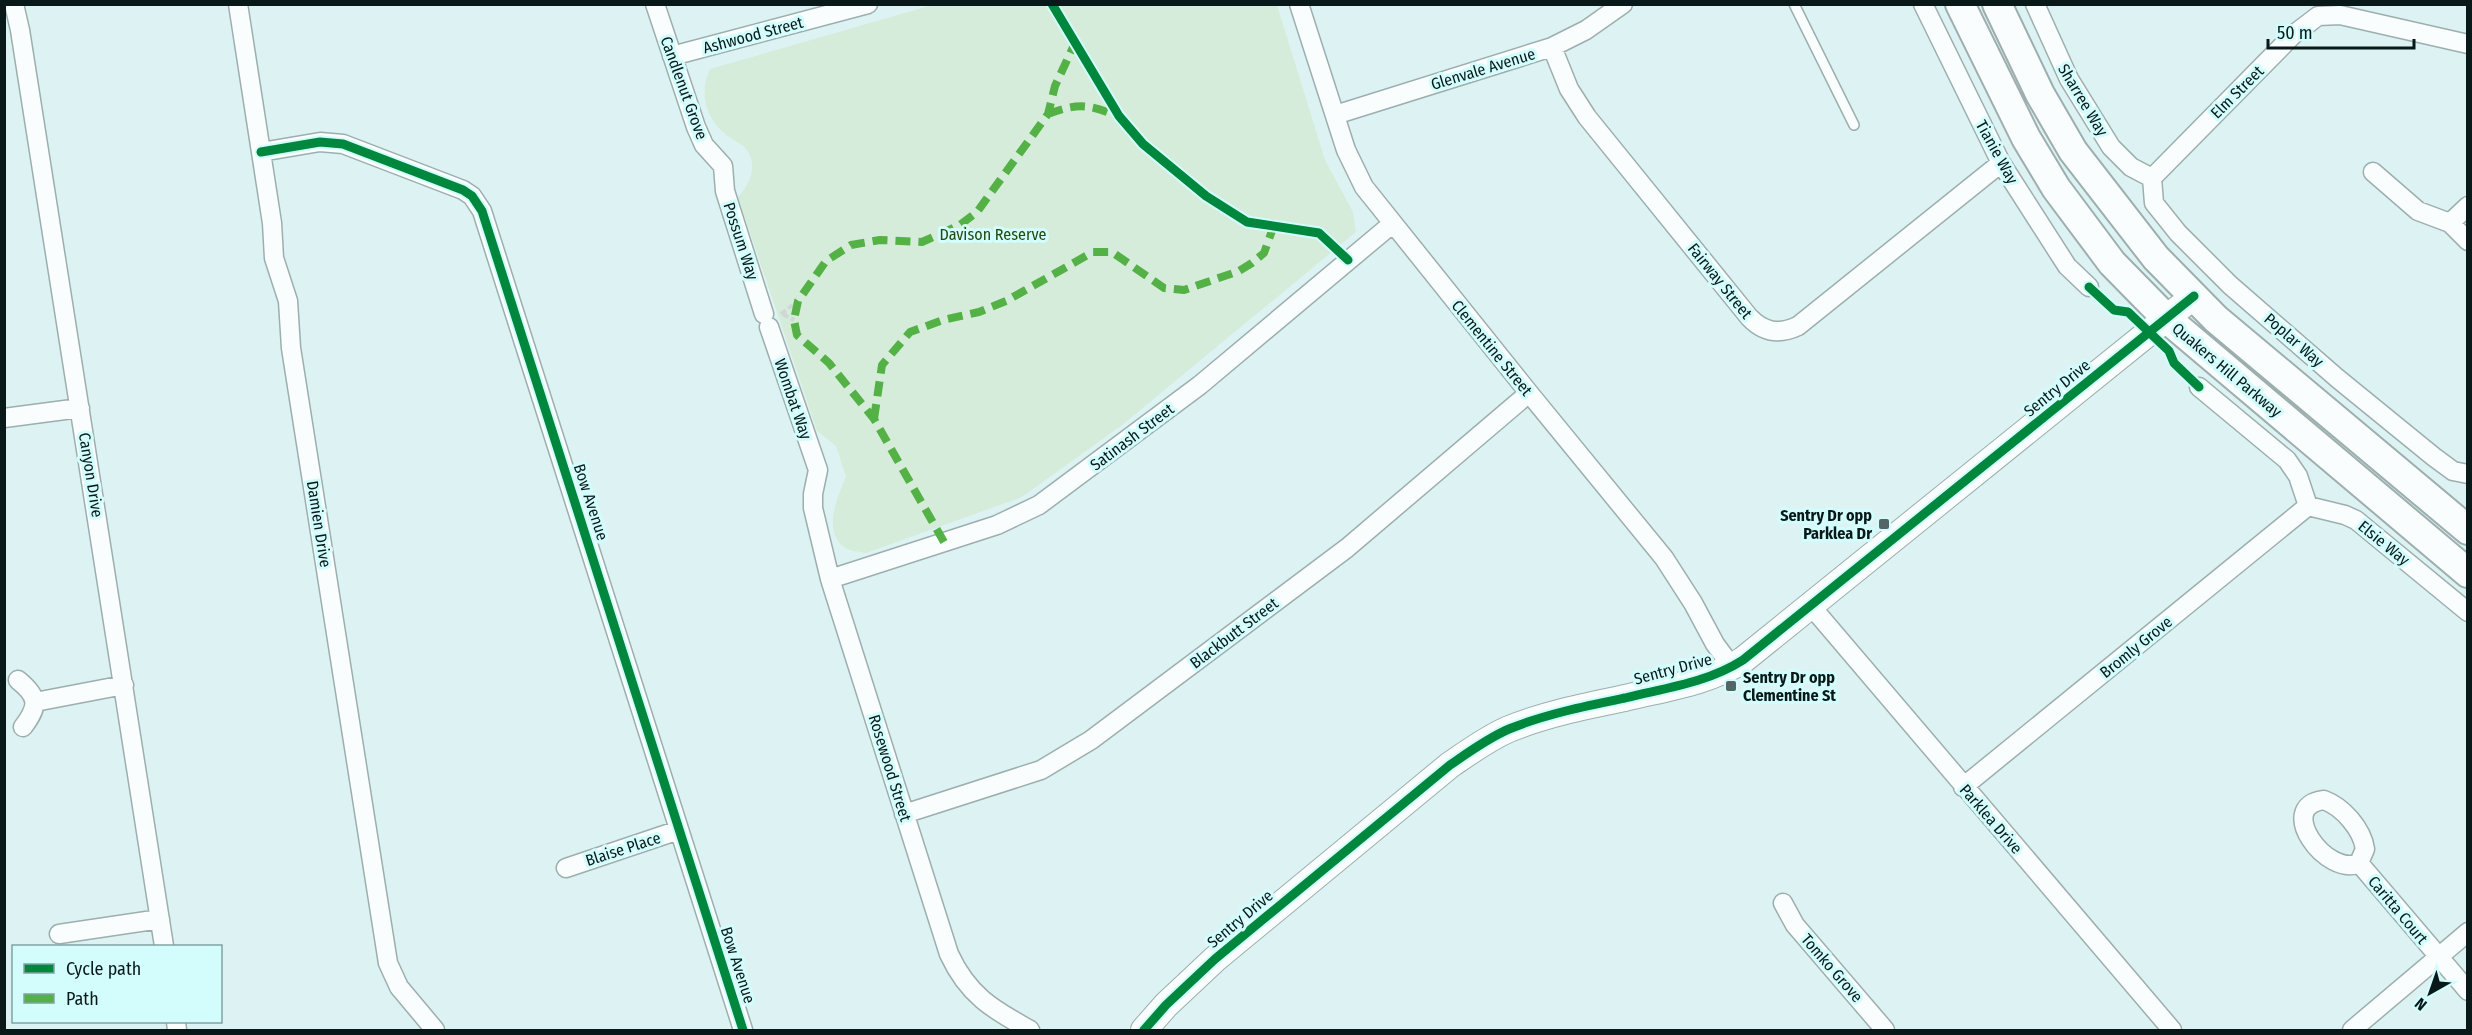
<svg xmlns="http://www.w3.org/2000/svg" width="2472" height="1035" font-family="'Fira Sans Condensed',sans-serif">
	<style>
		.green { fill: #d5ecda }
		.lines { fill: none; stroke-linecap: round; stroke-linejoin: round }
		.lane-casing { stroke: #9daeae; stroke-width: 12 }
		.street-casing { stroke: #9daeae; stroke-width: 21 }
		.secondary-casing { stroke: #9daeae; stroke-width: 28 }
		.primary-casing { stroke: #9daeae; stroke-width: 32 }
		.path { stroke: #d0d7d7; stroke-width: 4; stroke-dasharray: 6 3; stroke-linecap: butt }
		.lane { stroke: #fafdfd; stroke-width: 9 }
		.street { stroke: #fafdfd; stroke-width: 18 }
		.secondary { stroke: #fafdfd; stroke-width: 26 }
		.primary { stroke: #fafdfd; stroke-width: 28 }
		.quiet { stroke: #54b145; stroke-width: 8; stroke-dasharray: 15 8; stroke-linecap: butt }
		.cycleway-casing { stroke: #d3fdfd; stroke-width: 13 }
		.cycleway { stroke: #00873e; stroke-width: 9 }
		.poi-dot { fill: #536565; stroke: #d3fdfd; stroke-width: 2 }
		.labels { text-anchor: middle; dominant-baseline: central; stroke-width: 6; stroke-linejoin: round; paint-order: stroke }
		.street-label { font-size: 16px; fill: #091919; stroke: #d3fdfd }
		.park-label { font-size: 16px; fill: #23490e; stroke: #d3fdfd }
		.poi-label { font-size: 16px; font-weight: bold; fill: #091919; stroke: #d3fdfd; text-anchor: end }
	</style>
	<rect width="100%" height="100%" fill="#ddf3f3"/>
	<path class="green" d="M 936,4 L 1277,5 L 1325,160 L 1353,212 L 1356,232 L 1122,425 L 1022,497 L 866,553 C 860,552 852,551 847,549 C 821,534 837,498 846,477 L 836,446 L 817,431 L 738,197 C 750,184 758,167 747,150 C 742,143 730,139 724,133 C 705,117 699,91 710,69 Z"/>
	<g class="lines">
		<defs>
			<path id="lane" d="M 1794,4 L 1854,125"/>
			<path id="street" d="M 14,4 L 20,30 L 164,946
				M 238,4 L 272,223 L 274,258 L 288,301 L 291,348 L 388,963 L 399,987 L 435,1030
				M 655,4 L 696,127 L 704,145 L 723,166 L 725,191 L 764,314
				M 1299,4 L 1346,150 L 1364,187 L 1529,393 L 1664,558 L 1693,603 L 1715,644 L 1732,667
				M 1923,4 L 2001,163 L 2067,266 L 2089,287
				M 2035,4 L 2069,79 L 2111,147 L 2131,167 L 2152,178
				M 1552,47 L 1569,89 L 1587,117 L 1749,317 C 1763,332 1779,335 1798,326 L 2001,163
				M 672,56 L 868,4
				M 1335,115 L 1552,47 L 1586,30 L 1623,4
				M 261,152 L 320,142 L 343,144 L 463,190 L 472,196 L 482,211 L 743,1030
				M 2373,172 L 2418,211 L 2450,223 L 2468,206
				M 2152,178 L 2154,203 L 2178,233 L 2230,285 L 2337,378 L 2434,457 L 2453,471 L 2468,474
				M 2152,178 L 2293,35 L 2318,16 L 2340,15 L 2468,44
				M 2450,223 L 2468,241
				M 769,327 L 818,470 L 813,494 L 813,508 L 830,579 L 949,954 C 968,995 992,1009 1030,1030
				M 2199,387 L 2287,460 L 2298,476 L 2308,506 L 2345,515 L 2356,520 L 2468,612
				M 4,418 L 80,408
				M 830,579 L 997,525 L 1039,505 L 1200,385 L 1392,224
				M 1811,606 L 2172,1030
				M 18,680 C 39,697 39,706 23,727
				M 35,702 L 124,685
				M 1963,787 L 2308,506
				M 2324,800 C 2343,807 2362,829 2365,849 L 2359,863 C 2327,878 2274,806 2324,800 Z
				M 904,814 L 1041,770 L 1091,740 L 1347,548 L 1529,393
				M 2359,863 L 2468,991
				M 566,868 L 679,830
				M 1783,903 L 1795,925 L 1885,1030
				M 59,934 L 160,919
				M 176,1022 L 177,1030
				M 2352,1030 L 2468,932"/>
			<path id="secondary" d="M 1144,1030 L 1166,1005 L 1215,959 L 1450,765 C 1469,752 1488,738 1509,729 C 1546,714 1586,706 1625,698 C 1665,688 1707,683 1743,660 L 2194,296"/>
			<path id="primary" d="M 1960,4 L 2026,138 L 2056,188 L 2112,263 L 2166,318 L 2468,573
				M 1997,4 L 2040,94 L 2073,151 L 2156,258 L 2216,319 L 2468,530"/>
		</defs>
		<use href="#lane" class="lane-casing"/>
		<use href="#street" class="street-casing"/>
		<use href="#secondary" class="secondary-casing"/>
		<use href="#primary" class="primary-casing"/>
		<path class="path" d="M 781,314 L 798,301
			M 783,314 L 794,320"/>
		<use href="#lane" class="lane"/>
		<use href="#street" class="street"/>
		<use href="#secondary" class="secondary"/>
		<use href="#primary" class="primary"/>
		<path class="quiet" d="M 1048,114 C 1078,103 1088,104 1117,116
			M 874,419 L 882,365 L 910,332 L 943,320 L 979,312 L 1006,301 L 1093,252 L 1112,252 L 1164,288 L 1184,290 L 1239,271 L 1252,263 L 1264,253 L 1273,228
			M 944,542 L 874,419 L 829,363 L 797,335 L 794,320 L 798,301 L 826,261 L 851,245 L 880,240 L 922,242 L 960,225 L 977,212 L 1048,114 L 1055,86 L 1075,43"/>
		<defs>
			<path id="cycleway" d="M 1052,4 L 1119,116 L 1143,144 L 1206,196 L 1247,222 L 1319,233 L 1348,260
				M 261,152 L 320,142 L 343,144 L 463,190 L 472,196 L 482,211 L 743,1030
				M 2089,287 L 2114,310 L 2128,312 L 2169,351 L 2174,363 L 2199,387
				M 1144,1030 L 1166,1005 L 1215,959 L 1450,765 C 1469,752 1488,738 1509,729 C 1546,714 1586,706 1625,698 C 1665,688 1707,683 1743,660 L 2194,296"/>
		</defs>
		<use href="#cycleway" class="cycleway-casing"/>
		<use href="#cycleway" class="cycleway"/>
	</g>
	<g class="poi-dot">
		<rect x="1878" y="518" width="12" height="12" rx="3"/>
		<rect x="1725" y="680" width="12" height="12" rx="3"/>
	</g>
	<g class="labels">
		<g class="street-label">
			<text transform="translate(753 35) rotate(-15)">Ashwood Street</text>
			<text transform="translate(1483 69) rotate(-17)">Glenvale Avenue</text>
			<text transform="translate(684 88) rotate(70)">Candlenut Grove</text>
			<text transform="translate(2237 92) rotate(-45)">Elm Street</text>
			<text transform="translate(2083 100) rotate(59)">Sharree Way</text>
			<text transform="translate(1997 152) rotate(61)">Tianie Way</text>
			<text transform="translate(741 241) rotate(72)">Possum Way</text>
			<text transform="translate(1720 281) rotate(51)">Fairway Street</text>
			<text transform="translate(2294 340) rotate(41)">Poplar Way</text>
			<text transform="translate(1492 348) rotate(51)">Clementine Street</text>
			<text transform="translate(2227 370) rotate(40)">Quakers Hill Parkway</text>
			<text transform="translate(2057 388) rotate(-39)">Sentry Drive</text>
			<text transform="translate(793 399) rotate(71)">Wombat Way</text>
			<text transform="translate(1132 437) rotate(-37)">Satinash Street</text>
			<text transform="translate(91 475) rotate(81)">Canyon Drive</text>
			<text transform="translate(591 502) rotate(72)">Bow Avenue</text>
			<text transform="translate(319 524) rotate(81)">Damien Drive</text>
			<text transform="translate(2384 543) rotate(39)">Elsie Way</text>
			<text transform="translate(1234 633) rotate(-37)">Blackbutt Street</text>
			<text transform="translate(2136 647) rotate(-39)">Bromly Grove</text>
			<text transform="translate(1673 669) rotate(-15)">Sentry Drive</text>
			<text transform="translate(890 768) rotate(73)">Rosewood Street</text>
			<text transform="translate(1991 819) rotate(49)">Parklea Drive</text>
			<text transform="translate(623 849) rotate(-18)">Blaise Place</text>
			<text transform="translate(2398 910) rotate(50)">Caritta Court</text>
			<text transform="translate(1240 919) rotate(-40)">Sentry Drive</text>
			<text transform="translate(738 965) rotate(72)">Bow Avenue</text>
			<text transform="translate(1832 968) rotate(49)">Tomko Grove</text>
		</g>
		<g class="park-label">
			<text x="993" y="234">Davison Reserve</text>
		</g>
		<g class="poi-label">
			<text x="1872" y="515">Sentry Dr opp<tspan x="1872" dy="18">Parklea Dr</tspan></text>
			<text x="1743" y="677" text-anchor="start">Sentry Dr opp<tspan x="1743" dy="18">Clementine St</tspan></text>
		</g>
	</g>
	<rect width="2472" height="1035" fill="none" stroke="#091919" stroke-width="12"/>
	<rect x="12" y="945" width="210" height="78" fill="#d3fdfd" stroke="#82a2a2" stroke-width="1.5"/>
	<rect x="24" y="964" width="30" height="9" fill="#00873e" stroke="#82a2a2" stroke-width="1.5"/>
	<text x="66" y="975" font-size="18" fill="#091919">Cycle path</text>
	<rect x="24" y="994" width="30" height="9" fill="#54b145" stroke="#82a2a2" stroke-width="1.5"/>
	<text x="66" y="1005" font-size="18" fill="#091919">Path</text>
	<g transform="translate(2430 993) rotate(220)" stroke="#d3fdfd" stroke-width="4.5" paint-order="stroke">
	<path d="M0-4.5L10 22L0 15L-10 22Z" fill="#091919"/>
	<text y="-9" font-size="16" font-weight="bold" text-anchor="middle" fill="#091919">N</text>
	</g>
	<path d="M2268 39v9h146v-9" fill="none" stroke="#091919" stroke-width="3"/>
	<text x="2277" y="39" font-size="18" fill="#091919" stroke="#d3fdfd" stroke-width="4.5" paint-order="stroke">50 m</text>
</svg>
